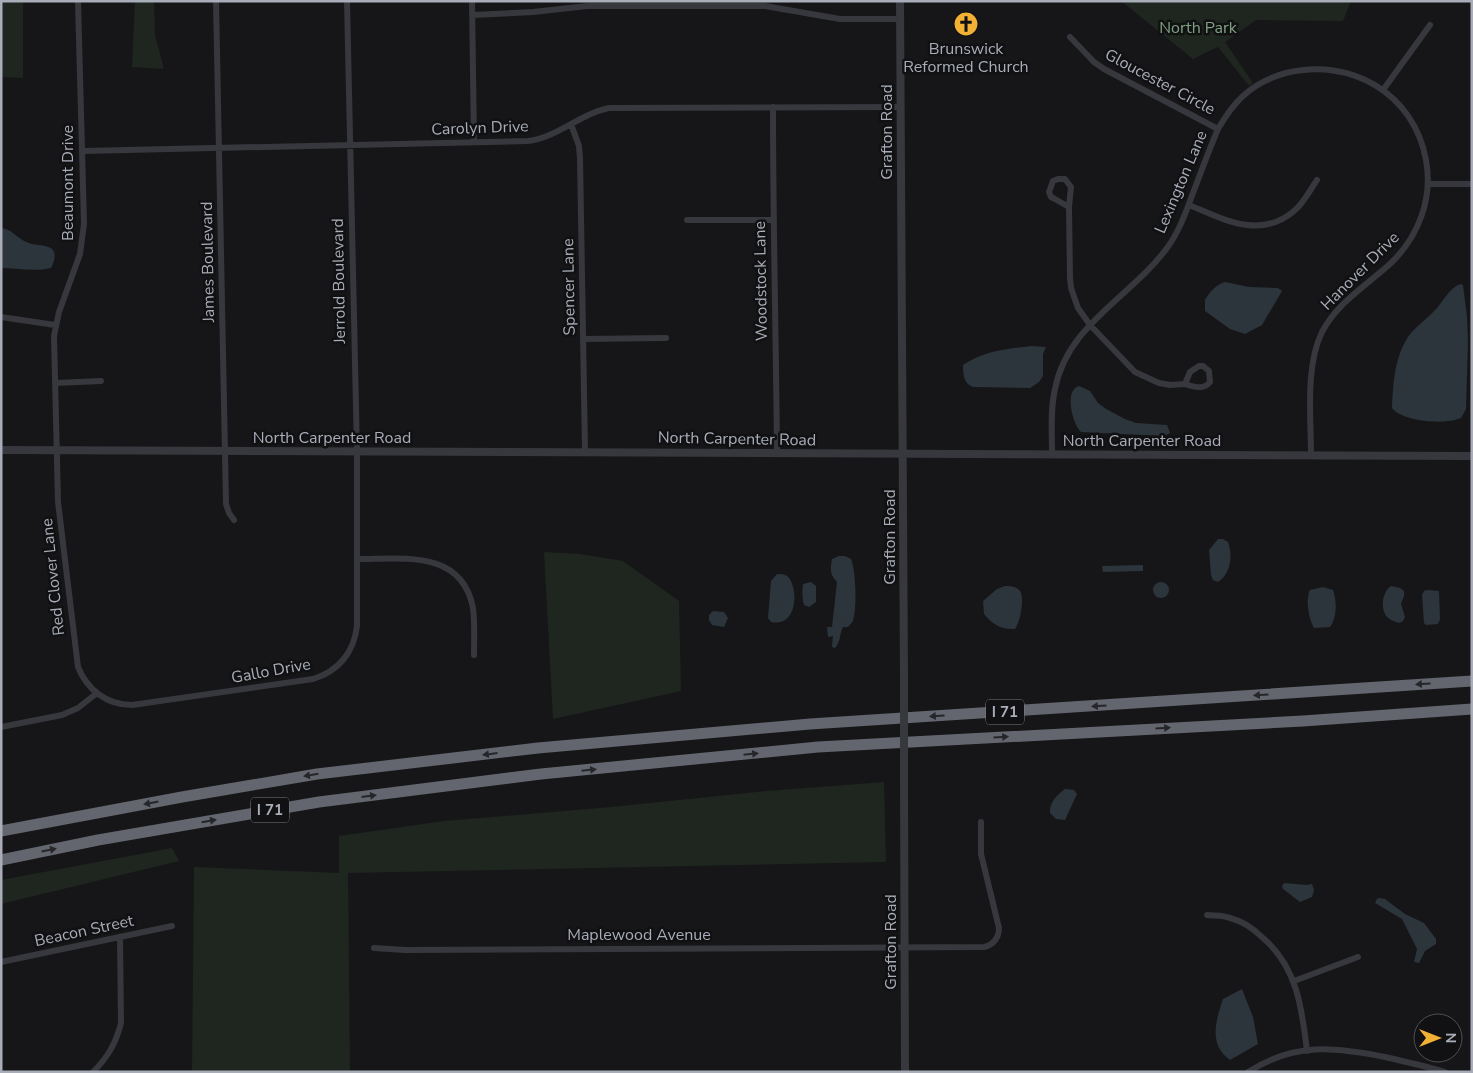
<svg xmlns="http://www.w3.org/2000/svg" width="1473" height="1073" font-family="'Nunito Sans',sans-serif">
	<style>
		.green { fill: #1e261f }
		.water { fill: #2c353c }
		.lines { fill: none; stroke-linecap: round; stroke-linejoin: round }
		.minor { stroke: #37383d; stroke-width: 6 }
		.tertiary { stroke: #37383d; stroke-width: 8 }
		.motorway { stroke: #63666e; stroke-width: 11 }
		.tertiary-bridge { stroke: #37383d; stroke-width: 8 }
		.oneway { fill: #26262a }
		.labels { text-anchor: middle; dominant-baseline: central; stroke-width: 5; stroke-linejoin: round; paint-order: stroke }
		.shield { fill: #111113; stroke: #7b7e86; stroke-width: 1 }
		.shield-label { font-size: 15px; font-weight: bold; fill: #a8adb8 }
		.park-label { font-size: 16px; fill: #7fa381; stroke: #111113 }
		.poi-label { font-size: 16px; fill: #a8adb8; stroke: #111113 }
		.street-label { font-size: 16px; fill: #a8adb8; stroke: #111113 }
	</style>
	<rect width="100%" height="100%" fill="#161618"/>
	<path class="green" d="M 1,1 L 23,1 L 23,78 L 1,77 Z
		M 135,1 L 154,1 L 155,35 L 164,69 L 132,67 Z
		M 1121,1 L 1351,1 L 1343,21 L 1256,20 L 1225,42 L 1253,83 L 1249,86 L 1218,47 L 1193,59 Z
		M 544,552 L 580,554 L 623,561 L 679,601 L 681,691 L 553,719 Z
		M 884,782 L 886,862 L 348,873 L 350,1072 L 192,1072 L 194,867 L 339,873 L 339,836 L 444,821 L 611,807 L 767,791 Z
		M 172,848 L 179,861 L 1,904 L 1,880 Z"/>
	<path class="water" d="M 1,228 C 13,229 18,240 29,243 C 36,246 46,244 52,249 C 57,254 54,262 51,268 C 34,272 19,268 1,268 Z
		M 1225,282 L 1249,287 L 1278,288 L 1282,291 L 1262,325 L 1245,334 L 1230,329 L 1205,311 L 1205,300 C 1210,292 1215,285 1225,282 Z
		M 1461,284 L 1463,285 L 1467,317 L 1468,341 L 1466,409 L 1461,418 C 1445,425 1403,422 1392,408 C 1393,382 1395,353 1411,333 C 1419,324 1429,317 1437,308 C 1444,300 1450,287 1461,284 Z
		M 1031,346 L 1046,347 L 1043,354 L 1043,376 L 1039,382 L 1030,388 L 974,387 C 964,385 963,374 963,365 C 984,351 1006,349 1031,346 Z
		M 1079,386 L 1090,391 L 1098,403 L 1106,409 L 1125,419 L 1136,423 L 1167,425 L 1170,433 L 1164,436 L 1081,432 C 1072,424 1064,390 1079,386 Z
		M 1218,539 L 1223,539 L 1228,542 C 1233,555 1231,574 1218,582 L 1213,580 L 1211,575 L 1209,550 Z
		M 839,556 L 845,556 L 851,559 C 856,571 857,608 853,621 C 852,623 849,625 848,627 L 843,627 C 839,635 841,641 835,648 L 832,647 L 833,636 L 828,637 L 827,627 L 832,627 L 837,582 C 830,574 830,570 832,559 Z
		M 1143,565 L 1143,571 L 1103,572 L 1102,566 Z
		M 777,574 C 778,574 784,574 785,575 C 798,579 801,628 771,622 L 768,618 L 771,581 Z
		M1153 590a8 8 0 1 1 16 0a8 8 0 1 1-16 0Z
		M 811,582 L 816,586 L 816,602 L 809,607 L 804,605 C 802,597 802,591 803,584 Z
		M 1005,586 C 1010,586 1016,586 1020,591 C 1025,597 1020,623 1015,629 C 1001,630 992,624 984,614 L 983,601 L 997,589 Z
		M 1391,586 L 1400,588 L 1404,591 L 1404,596 L 1401,604 L 1405,617 L 1403,621 L 1399,623 C 1395,622 1390,620 1387,617 C 1380,609 1382,592 1391,586 Z
		M 1323,587 L 1333,590 C 1337,601 1337,618 1330,627 L 1314,628 C 1309,619 1305,600 1310,590 Z
		M 1427,590 L 1439,591 L 1440,619 L 1438,624 L 1426,625 L 1424,623 L 1422,595 L 1424,591 Z
		M 713,611 L 724,612 L 728,618 L 724,627 L 712,625 L 709,620 L 709,615 Z
		M 1065,789 L 1074,790 L 1077,794 L 1065,820 L 1056,819 L 1050,813 C 1049,803 1057,795 1065,789 Z
		M 1284,883 L 1307,885 L 1312,884 L 1314,890 L 1312,897 L 1300,902 L 1283,889 L 1282,886 Z
		M 1379,898 L 1385,899 L 1405,914 L 1424,923 L 1436,939 L 1436,944 L 1425,951 L 1419,963 L 1414,962 L 1417,949 L 1402,919 L 1375,903 L 1377,899 Z
		M 1242,989 L 1253,1017 L 1258,1044 L 1230,1060 C 1208,1045 1216,1020 1223,999 Z"/>
	<g class="lines">
		<path class="minor" d="M 78,1 L 84,224 L 80,254 L 59,312 L 54,336 L 58,502 L 78,667 C 87,689 106,705 132,705 L 313,679 C 339,671 354,652 357,626 L 357,452 L 347,1
			M 216,1 L 226,504 L 229,513 L 234,520
			M 472,1 L 474,142
			M 472,15 L 533,12 L 587,6 L 765,6 L 840,19 L 900,19
			M 1070,37 L 1094,62 L 1104,69 L 1218,129
			M 1383,90 L 1430,25
			M 773,107 C 773,223 776,338 777,453
			M 571,124 L 579,146 L 580,158 L 585,451
			M 83,151 L 527,141 C 557,138 579,114 609,108 L 901,107
			M 1428,184 L 1472,184
			M 1189,205 C 1223,219 1260,240 1294,211 C 1304,203 1310,190 1317,180
			M 1069,207 L 1055,199 L 1051,197 L 1049,192 L 1053,181 L 1058,179 L 1065,179 L 1071,187 L 1069,207 L 1070,278 L 1071,288 L 1078,308 L 1090,325 L 1135,372 L 1159,383 L 1170,385 L 1185,384
			M 687,220 L 773,220
			M 1,317 L 55,325
			M 583,339 L 666,338
			M 1199,366 L 1203,366 L 1209,371 L 1210,382 C 1204,390 1194,387 1185,384 L 1190,372 Z
			M 55,383 L 101,381
			M 1052,454 C 1052,433 1050,410 1055,389 C 1067,325 1131,297 1167,248 C 1179,232 1186,212 1193,193 C 1201,172 1209,150 1218,129 C 1225,117 1233,105 1243,96 C 1255,85 1271,77 1286,73 C 1350,57 1414,93 1426,160 C 1433,198 1419,236 1391,263 C 1367,285 1338,302 1322,332 C 1305,367 1311,417 1311,455
			M 358,559 C 402,559 462,549 473,608 C 475,623 474,639 474,655
			M 1,727 L 62,715 L 78,708 L 97,693
			M 1207,915 C 1214,916 1223,915 1230,918 C 1242,921 1254,929 1263,938 C 1297,967 1302,1008 1307,1051
			M 374,948 L 405,950 L 984,947 C 993,945 999,938 999,928 L 981,854 L 981,822
			M 1,962 L 172,926
			M 1294,981 L 1358,957
			M 93,1072 C 108,1057 116,1043 121,1023 L 120,937
			M 1248,1072 C 1295,1042 1334,1047 1385,1057 C 1406,1062 1426,1066 1445,1072"/>
		<path class="tertiary" d="M 900,1 L 904,678
			M 1,450 L 1472,456
			M 904,780 L 905,1072"/>
		<path class="motorway" d="M 1,831 L 182,797 L 317,774 L 538,748 L 810,724 L 1472,681
			M 1,860 L 98,840 L 319,802 L 541,774 L 818,747 L 1303,721 L 1472,709"/>
		<path class="tertiary-bridge" d="M 904,678 L 904,780"/>
	</g>
	<defs><path id="oneway-solid" d="M-6-.8H1V-3.2L6.5 0L1 3.2V.8H-6Z" transform="scale(1.25)"/></defs>
	<g class="oneway">
		<use href="#oneway-solid" transform="translate(1423 684) rotate(176)"/>
		<use href="#oneway-solid" transform="translate(1261 695) rotate(176)"/>
		<use href="#oneway-solid" transform="translate(1099 706) rotate(176)"/>
		<use href="#oneway-solid" transform="translate(937 716) rotate(176)"/>
		<use href="#oneway-solid" transform="translate(1163 728) rotate(-3)"/>
		<use href="#oneway-solid" transform="translate(1001 737) rotate(-3)"/>
		<use href="#oneway-solid" transform="translate(490 754) rotate(173)"/>
		<use href="#oneway-solid" transform="translate(751 754) rotate(-6)"/>
		<use href="#oneway-solid" transform="translate(589 770) rotate(-6)"/>
		<use href="#oneway-solid" transform="translate(311 775) rotate(171)"/>
		<use href="#oneway-solid" transform="translate(369 796) rotate(-7)"/>
		<use href="#oneway-solid" transform="translate(151 803) rotate(169)"/>
		<use href="#oneway-solid" transform="translate(209 821) rotate(-10)"/>
		<use href="#oneway-solid" transform="translate(49 850) rotate(-11)"/>
	</g>
	<defs>
		<symbol id="church-disc" viewBox="-11 -11 22 22"><circle r="9.5" fill="#f2b134" stroke="#111113"/><path d="M-1.2-6h2.4v3.5h3.3v2.4h-3.3V6h-2.4V-.1h-3.3v-2.4h3.3Z" fill="#111"/></symbol>
	</defs>
	<g fill-rule="evenodd">
		<use href="#church-disc" x="952" y="10" width="28" height="28"/>
	</g>
	<g class="labels">
		<g class="shield">
			<rect x="986" y="699.5" width="38" height="25" rx="4"/>
			<rect x="251" y="797.5" width="38" height="25" rx="4"/>
		</g>
		<g class="shield-label">
			<text x="1005" y="712">I 71</text>
			<text x="270" y="810">I 71</text>
		</g>
		<g class="park-label">
			<text x="1198" y="28">North Park</text>
		</g>
		<g class="poi-label">
			<text x="966" y="49">Brunswick<tspan x="966" dy="18">Reformed Church</tspan></text>
		</g>
		<g class="street-label">
			<text transform="translate(1160 82) rotate(28)">Gloucester Circle</text>
			<text transform="translate(480 128) rotate(-2)">Carolyn Drive</text>
			<text transform="translate(887 132) rotate(-90)">Grafton Road</text>
			<text transform="translate(1181 182) rotate(-67)">Lexington Lane</text>
			<text transform="translate(68 183) rotate(-90)">Beaumont Drive</text>
			<text transform="translate(208 262) rotate(-91)">James Boulevard</text>
			<text transform="translate(1360 271) rotate(-45)">Hanover Drive</text>
			<text transform="translate(339 281) rotate(-91)">Jerrold Boulevard</text>
			<text transform="translate(761 281) rotate(-91)">Woodstock Lane</text>
			<text transform="translate(569 287) rotate(-91)">Spencer Lane</text>
			<text x="332" y="438">North Carpenter Road</text>
			<text transform="translate(737 439) rotate(1)">North Carpenter Road</text>
			<text x="1142" y="441">North Carpenter Road</text>
			<text transform="translate(890 537) rotate(-90)">Grafton Road</text>
			<text transform="translate(53 577) rotate(-96)">Red Clover Lane</text>
			<text transform="translate(271 671) rotate(-10)">Gallo Drive</text>
			<text transform="translate(84 931) rotate(-12)">Beacon Street</text>
			<text x="639" y="935">Maplewood Avenue</text>
			<text transform="translate(891 942) rotate(-90)">Grafton Road</text>
		</g>
	</g>
	<rect width="1473" height="1073" fill="none" stroke="#a8adb8" stroke-width="5"/>
	<g transform="translate(1438 1038) rotate(90)"><circle r="24" fill="#111113" stroke="#4d4f55"/>
	<path d="M0-4L9 19L0 12L-9 19Z" fill="#f2b134"/>
	<text y="-8" font-size="14" font-weight="bold" text-anchor="middle" fill="#a8adb8">N</text>
	</g>
</svg>
